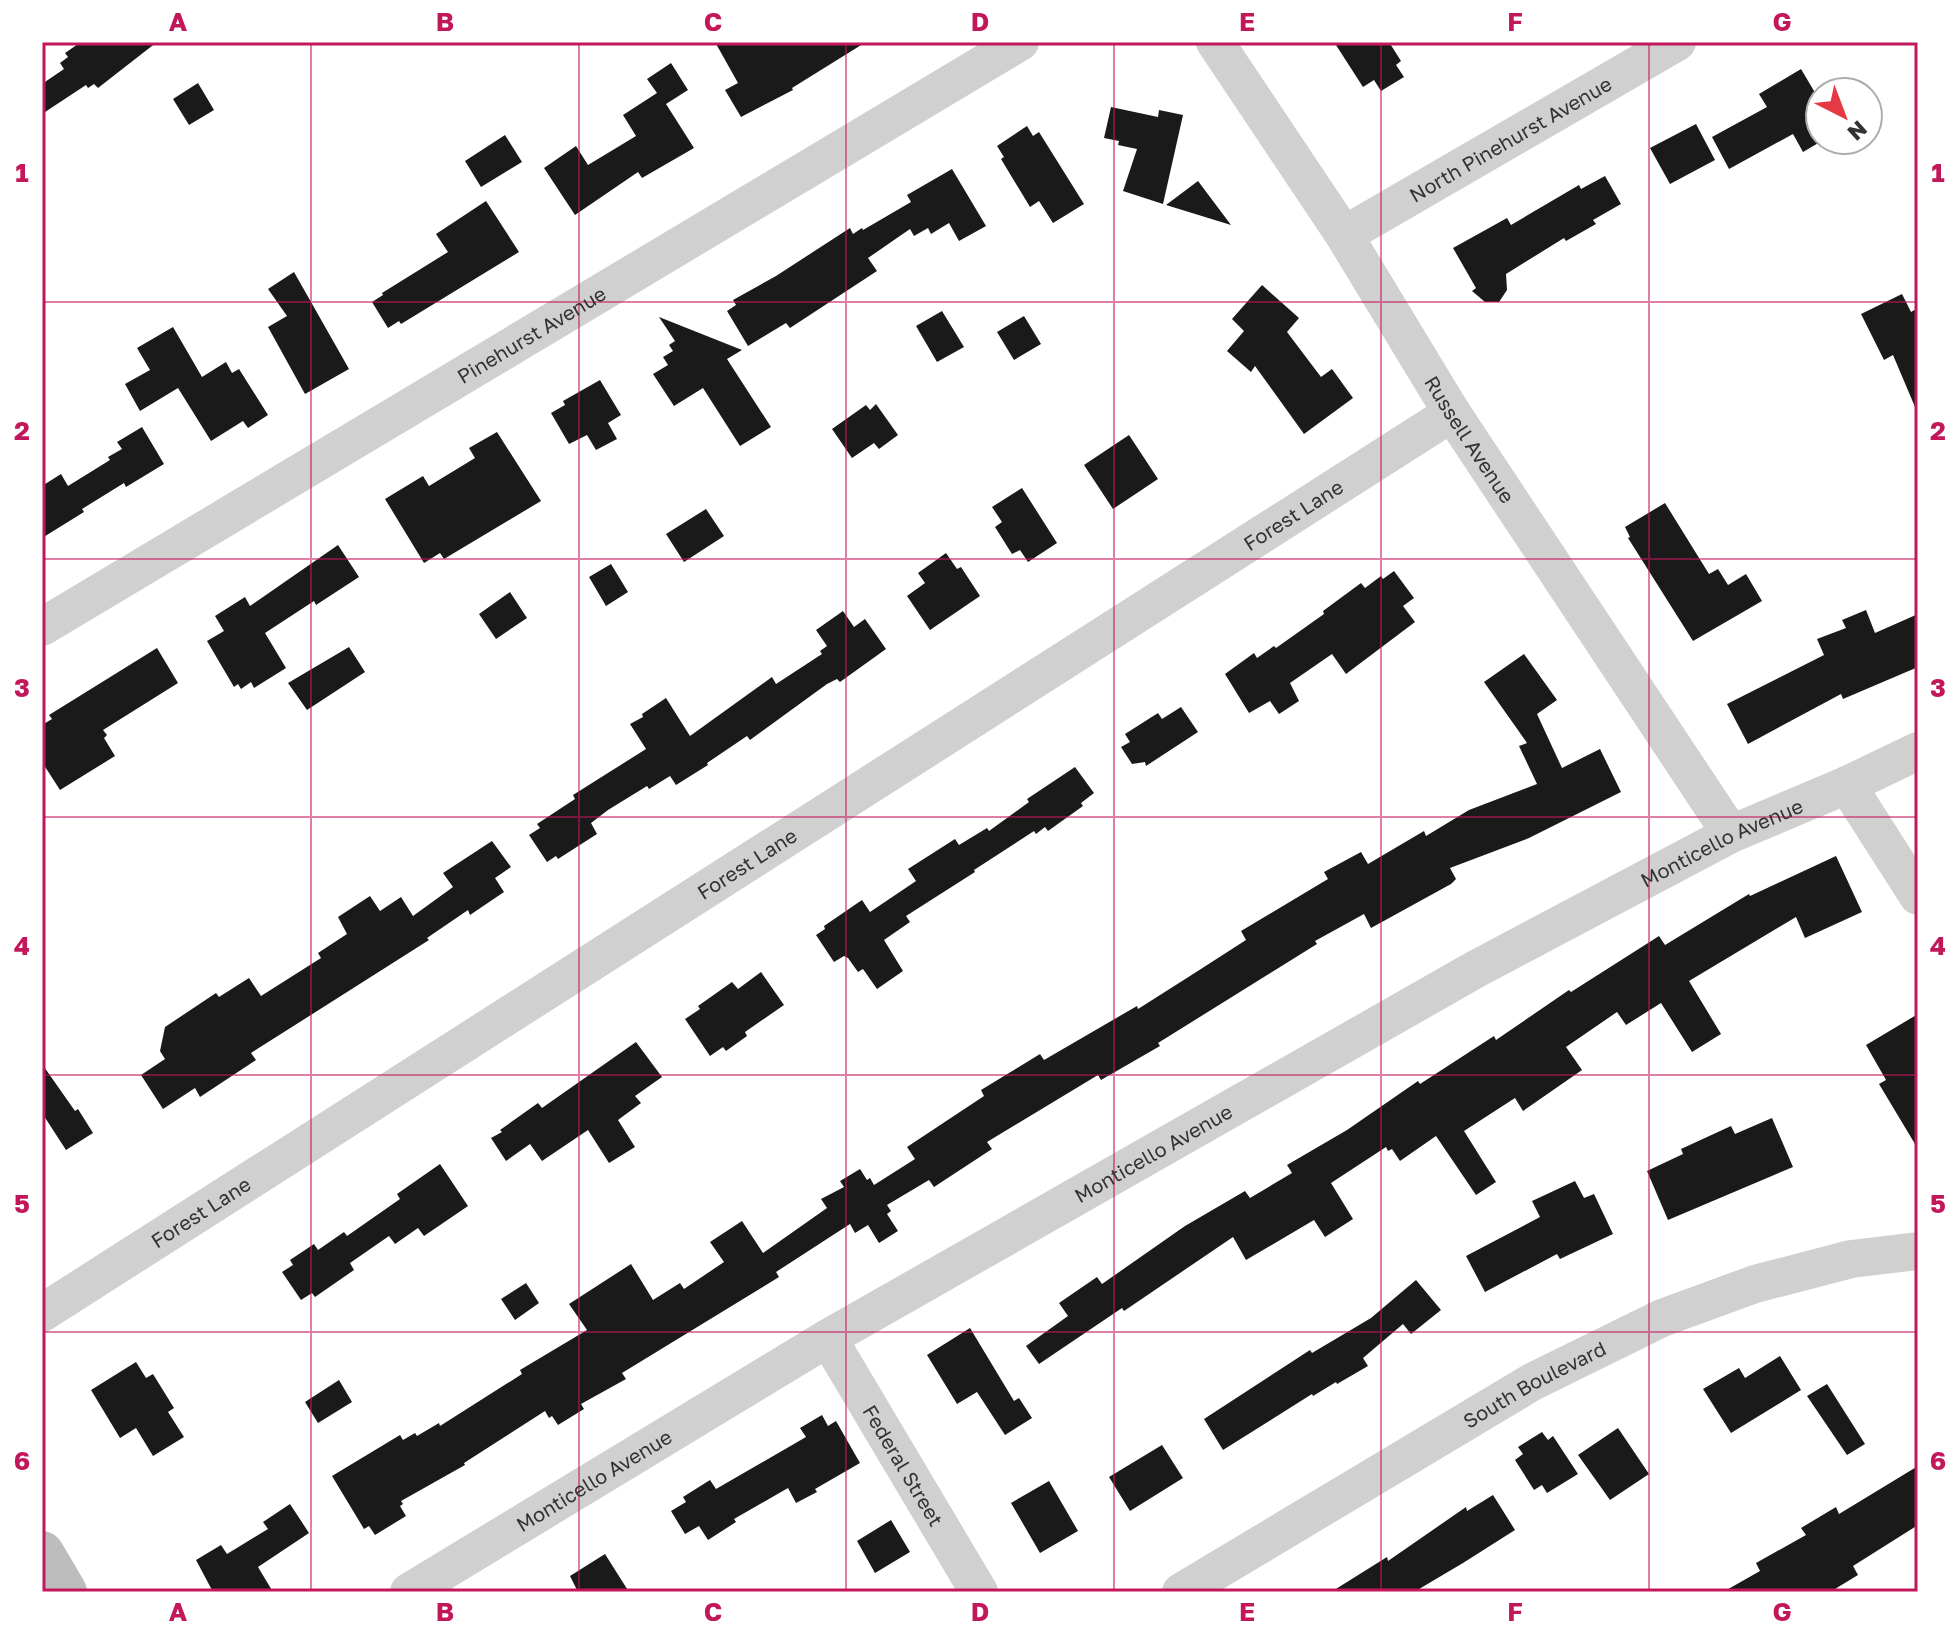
<svg xmlns="http://www.w3.org/2000/svg" width="1960" height="1634" font-family="'Golos Text',sans-serif">
	<style>
		.building { fill: #1a1a1a }
		.lines { fill: none; stroke-linecap: round; stroke-linejoin: round }
		.street { stroke: #d0d0d0; stroke-width: 38 }
		.secondary { stroke: #bdbdbd; stroke-width: 44 }
		.grid { fill: none; stroke: #c2185b; stroke-width: 2; stroke-opacity: 0.55 }
		.labels { text-anchor: middle; dominant-baseline: central; stroke-width: 8; stroke-linejoin: round; paint-order: stroke }
		.street-label { font-size: 20px; fill: #333; stroke: #fff }
		.neatline { fill: none; stroke: #c2185b; stroke-width: 3 }
		.grid-label { font-size: 26px; text-anchor: middle; font-weight: bold; fill: #c2185b }
	</style>
	<rect width="100%" height="100%" fill="#fff"/>
	<path class="building" d="M 81,42 L 157,42 L 98,88 L 94,84 L 88,88 L 86,85 L 42,114 L 42,84 L 64,69 L 60,63 L 68,57 L 65,53 Z
		M 715,42 L 866,42 L 792,88 L 793,90 L 741,117 L 725,90 L 738,83 Z
		M 1334,42 L 1389,42 L 1401,61 L 1396,65 L 1404,77 L 1381,91 L 1374,80 L 1363,87 Z
		M 671,63 L 688,90 L 666,104 L 694,148 L 642,178 L 638,172 L 575,215 L 544,168 L 576,146 L 588,165 L 636,136 L 623,115 L 657,93 L 647,79 Z
		M 1801,69 L 1820,101 L 1820,142 L 1803,152 L 1793,134 L 1729,169 L 1712,137 L 1767,107 L 1759,94 Z
		M 198,83 L 214,110 L 189,125 L 173,99 Z
		M 1111,107 L 1158,117 L 1159,110 L 1183,115 L 1163,204 L 1123,191 L 1137,149 L 1118,145 L 1119,141 L 1104,138 Z
		M 1696,124 L 1715,160 L 1670,184 L 1650,148 Z
		M 1027,126 L 1033,136 L 1039,132 L 1084,204 L 1053,223 L 1039,201 L 1030,207 L 1001,159 L 1004,157 L 997,146 Z
		M 505,135 L 522,162 L 481,187 L 465,161 Z
		M 952,169 L 986,226 L 959,241 L 949,223 L 931,234 L 928,228 L 914,236 L 910,229 L 868,258 L 877,271 L 790,328 L 786,323 L 748,346 L 727,311 L 736,305 L 733,300 L 776,276 L 850,228 L 853,234 L 862,228 L 863,230 L 911,202 L 907,195 Z
		M 1605,176 L 1621,204 L 1593,220 L 1596,224 L 1566,241 L 1564,238 L 1506,274 L 1507,290 L 1499,302 L 1485,302 L 1472,291 L 1476,288 L 1453,248 L 1507,218 L 1511,225 L 1579,185 L 1581,189 Z
		M 1198,181 L 1231,225 L 1166,205 Z
		M 486,201 L 519,252 L 401,324 L 399,321 L 388,328 L 372,302 L 383,295 L 382,293 L 448,252 L 436,234 Z
		M 294,272 L 349,369 L 305,394 L 268,327 L 287,316 L 268,289 Z
		M 1262,285 L 1299,318 L 1287,332 L 1321,377 L 1332,369 L 1353,398 L 1304,434 L 1255,366 L 1251,372 L 1227,351 L 1244,331 L 1232,319 Z
		M 1902,294 L 1911,312 L 1918,308 L 1918,414 L 1893,355 L 1884,360 L 1861,314 Z
		M 942,311 L 964,347 L 937,362 L 916,326 Z
		M 1024,316 L 1041,344 L 1014,360 L 997,332 Z
		M 659,317 L 742,350 L 727,359 L 771,427 L 740,446 L 703,388 L 674,406 L 653,374 L 668,365 L 663,357 L 673,351 L 669,345 L 675,341 Z
		M 173,327 L 202,377 L 226,362 L 232,373 L 239,369 L 268,415 L 248,428 L 243,421 L 211,441 L 178,388 L 140,411 L 125,384 L 150,370 L 137,348 Z
		M 600,380 L 621,415 L 608,423 L 617,439 L 596,450 L 587,435 L 569,444 L 551,413 L 565,405 L 563,401 Z
		M 876,404 L 898,435 L 879,449 L 874,443 L 852,458 L 832,429 L 866,405 L 870,410 Z
		M 142,427 L 164,464 L 126,487 L 124,483 L 82,509 L 84,512 L 42,538 L 42,486 L 61,474 L 68,486 L 110,460 L 108,457 L 122,449 L 117,442 Z
		M 497,432 L 541,501 L 444,559 L 440,553 L 424,563 L 385,499 L 423,476 L 429,486 L 475,458 L 469,448 Z
		M 1129,435 L 1158,479 L 1113,509 L 1084,465 Z
		M 1022,488 L 1057,543 L 1028,562 L 1020,550 L 1012,554 L 995,527 L 1002,522 L 992,507 Z
		M 1665,503 L 1709,574 L 1718,569 L 1728,585 L 1746,574 L 1762,601 L 1693,641 L 1628,538 L 1630,537 L 1625,527 Z
		M 706,509 L 724,536 L 684,562 L 666,534 Z
		M 338,545 L 359,577 L 316,605 L 314,601 L 265,633 L 286,668 L 254,688 L 251,682 L 241,689 L 238,684 L 234,687 L 207,641 L 224,631 L 215,616 L 245,597 L 250,606 Z
		M 946,553 L 957,569 L 961,567 L 980,596 L 930,630 L 907,596 L 925,583 L 918,573 Z
		M 611,564 L 628,592 L 606,606 L 589,577 Z
		M 1394,571 L 1414,598 L 1403,606 L 1415,622 L 1346,674 L 1332,654 L 1290,683 L 1299,701 L 1279,714 L 1270,701 L 1249,713 L 1225,674 L 1254,653 L 1257,658 L 1274,646 L 1276,648 L 1324,614 L 1323,611 L 1361,583 L 1365,588 L 1381,576 L 1383,579 Z
		M 510,592 L 527,618 L 496,639 L 479,614 Z
		M 1866,610 L 1875,633 L 1918,614 L 1918,667 L 1843,699 L 1841,694 L 1748,744 L 1727,704 L 1824,655 L 1817,639 L 1846,628 L 1842,620 Z
		M 843,611 L 854,627 L 865,619 L 886,649 L 840,682 L 837,679 L 827,684 L 750,740 L 747,736 L 707,763 L 708,765 L 676,785 L 670,776 L 649,789 L 647,786 L 608,810 L 591,823 L 597,834 L 558,859 L 556,856 L 547,862 L 529,835 L 540,828 L 537,824 L 575,799 L 573,795 L 646,749 L 630,724 L 643,717 L 642,714 L 666,698 L 690,736 L 772,677 L 776,684 L 822,654 L 820,651 L 827,646 L 816,630 Z
		M 349,647 L 365,672 L 307,710 L 288,683 Z
		M 157,648 L 178,683 L 103,730 L 107,735 L 104,738 L 115,756 L 60,790 L 42,762 L 42,725 L 52,719 L 49,715 Z
		M 1524,654 L 1557,700 L 1537,714 L 1562,768 L 1600,749 L 1621,792 L 1529,838 L 1450,868 L 1456,879 L 1451,884 L 1371,928 L 1364,914 L 1315,941 L 1317,944 L 1158,1043 L 1160,1046 L 1101,1080 L 1098,1075 L 987,1142 L 992,1149 L 934,1187 L 929,1180 L 887,1205 L 891,1211 L 887,1214 L 898,1231 L 879,1243 L 868,1225 L 855,1233 L 850,1224 L 776,1272 L 779,1277 L 622,1373 L 626,1379 L 581,1404 L 584,1409 L 558,1425 L 552,1416 L 549,1418 L 545,1411 L 464,1463 L 465,1465 L 401,1501 L 403,1504 L 400,1506 L 406,1516 L 375,1535 L 369,1526 L 364,1529 L 332,1476 L 400,1435 L 403,1440 L 415,1433 L 417,1436 L 439,1423 L 440,1426 L 522,1374 L 520,1370 L 587,1330 L 569,1304 L 631,1264 L 653,1300 L 680,1283 L 684,1289 L 724,1262 L 710,1242 L 742,1221 L 763,1253 L 827,1208 L 821,1199 L 844,1187 L 840,1181 L 860,1169 L 867,1180 L 870,1178 L 874,1185 L 915,1159 L 907,1147 L 984,1096 L 981,1090 L 1040,1054 L 1044,1060 L 1137,1006 L 1138,1009 L 1190,976 L 1246,940 L 1241,931 L 1328,879 L 1324,872 L 1361,852 L 1368,864 L 1424,831 L 1426,836 L 1469,810 L 1537,784 L 1519,746 L 1527,743 L 1484,682 Z
		M 1181,707 L 1198,732 L 1146,766 L 1145,762 L 1132,764 L 1121,747 L 1130,742 L 1125,734 L 1158,713 L 1162,719 Z
		M 1075,767 L 1094,793 L 1081,803 L 1083,806 L 1048,831 L 1045,827 L 1036,834 L 1034,831 L 974,870 L 975,872 L 906,916 L 910,922 L 884,940 L 903,971 L 877,989 L 863,969 L 858,972 L 848,958 L 844,956 L 834,962 L 816,935 L 825,929 L 824,926 L 862,900 L 870,912 L 916,881 L 908,869 L 955,839 L 959,845 L 987,828 L 989,831 L 1029,802 L 1027,799 Z
		M 492,841 L 511,867 L 495,878 L 504,892 L 470,915 L 468,910 L 427,938 L 429,940 L 251,1053 L 256,1060 L 200,1097 L 195,1088 L 163,1109 L 141,1075 L 165,1059 L 160,1051 L 165,1027 L 216,993 L 219,997 L 249,978 L 261,996 L 321,958 L 318,953 L 347,934 L 338,917 L 370,896 L 380,911 L 401,897 L 413,916 L 453,887 L 443,873 Z
		M 1836,856 L 1862,912 L 1805,938 L 1796,917 L 1689,981 L 1721,1034 L 1692,1052 L 1661,1003 L 1626,1025 L 1617,1012 L 1566,1047 L 1582,1070 L 1523,1111 L 1515,1098 L 1464,1131 L 1496,1182 L 1476,1195 L 1436,1136 L 1400,1161 L 1392,1149 L 1388,1151 L 1386,1147 L 1331,1183 L 1353,1219 L 1325,1237 L 1314,1220 L 1246,1260 L 1233,1237 L 1124,1311 L 1122,1308 L 1039,1364 L 1026,1346 L 1068,1316 L 1059,1303 L 1097,1277 L 1102,1284 L 1185,1226 L 1245,1191 L 1250,1198 L 1292,1173 L 1287,1165 L 1347,1130 L 1418,1081 L 1420,1084 L 1494,1036 L 1496,1040 L 1569,990 L 1571,992 L 1659,936 L 1665,945 L 1749,894 L 1750,896 Z
		M 761,972 L 784,1005 L 745,1032 L 747,1036 L 726,1051 L 723,1047 L 710,1056 L 685,1019 L 700,1009 L 698,1006 L 732,982 L 738,989 Z
		M 1918,1014 L 1918,1149 L 1879,1084 L 1886,1080 L 1866,1045 Z
		M 636,1042 L 662,1077 L 635,1096 L 641,1103 L 618,1120 L 635,1147 L 609,1163 L 588,1130 L 542,1161 L 530,1144 L 506,1161 L 491,1138 L 502,1132 L 500,1130 L 538,1103 L 542,1108 Z
		M 42,1064 L 75,1111 L 78,1109 L 93,1133 L 66,1150 L 42,1113 Z
		M 1772,1118 L 1793,1167 L 1668,1220 L 1647,1171 L 1683,1154 L 1681,1149 L 1731,1126 L 1735,1134 Z
		M 440,1164 L 468,1206 L 424,1236 L 418,1228 L 395,1244 L 389,1236 L 350,1263 L 354,1270 L 315,1297 L 312,1293 L 301,1300 L 282,1272 L 293,1265 L 290,1260 L 314,1244 L 318,1250 L 344,1232 L 347,1236 L 400,1199 L 397,1194 Z
		M 1575,1181 L 1584,1198 L 1594,1194 L 1613,1234 L 1560,1259 L 1557,1254 L 1485,1292 L 1466,1256 L 1540,1217 L 1532,1201 Z
		M 1416,1280 L 1441,1310 L 1411,1334 L 1403,1324 L 1363,1358 L 1368,1366 L 1337,1384 L 1336,1382 L 1313,1396 L 1312,1394 L 1223,1450 L 1204,1419 L 1310,1350 L 1312,1353 L 1371,1318 Z
		M 526,1283 L 539,1303 L 515,1320 L 501,1299 Z
		M 970,1328 L 1014,1401 L 1019,1398 L 1032,1418 L 1005,1435 L 977,1392 L 957,1404 L 927,1355 Z
		M 1780,1356 L 1801,1390 L 1731,1433 L 1703,1389 L 1739,1368 L 1745,1378 Z
		M 136,1362 L 146,1378 L 153,1374 L 174,1408 L 168,1412 L 184,1437 L 153,1456 L 136,1428 L 120,1438 L 91,1390 Z
		M 339,1380 L 352,1402 L 318,1423 L 305,1402 Z
		M 1827,1384 L 1865,1444 L 1847,1455 L 1807,1396 Z
		M 822,1415 L 828,1426 L 836,1421 L 860,1463 L 815,1489 L 817,1492 L 796,1503 L 788,1488 L 734,1519 L 736,1522 L 708,1540 L 699,1526 L 685,1534 L 671,1511 L 686,1502 L 683,1497 L 710,1480 L 716,1489 L 806,1437 L 800,1428 Z
		M 1618,1428 L 1649,1474 L 1610,1500 L 1578,1455 Z
		M 1542,1432 L 1548,1440 L 1553,1436 L 1578,1474 L 1547,1493 L 1542,1485 L 1534,1490 L 1515,1460 L 1523,1454 L 1518,1447 Z
		M 1162,1445 L 1183,1478 L 1130,1511 L 1109,1477 Z
		M 1918,1466 L 1918,1525 L 1853,1566 L 1858,1575 L 1830,1592 L 1723,1592 L 1760,1571 L 1756,1563 L 1806,1535 L 1801,1528 L 1836,1507 L 1839,1514 Z
		M 1049,1481 L 1078,1531 L 1040,1553 L 1011,1503 Z
		M 1493,1495 L 1515,1530 L 1463,1563 L 1414,1592 L 1331,1592 L 1387,1557 L 1388,1561 L 1466,1507 L 1467,1511 Z
		M 290,1504 L 309,1533 L 258,1567 L 273,1592 L 213,1592 L 196,1560 L 221,1545 L 227,1554 L 268,1529 L 263,1522 Z
		M 891,1520 L 910,1552 L 875,1573 L 857,1541 Z
		M 605,1554 L 629,1592 L 578,1592 L 570,1576 Z"/>
	<g class="lines">
		<g class="street">
			<path id="s1" d="M 1215,42 L 1344,235 L 1452,413 L 1731,834"/>
			<path id="s2" d="M 1344,235 L 1677,42"/>
			<path id="s3" d="M 42,627 L 1020,42"/>
			<path d="M 1847,785 L 1918,896"/>
			<path id="s4" d="M 42,1313 L 1452,413"/>
			<path id="s5" d="M 828,1338 L 979,1592"/>
			<path id="s6" d="M 409,1592 L 828,1338 L 1476,969 L 1731,834 L 1847,785 L 1918,751"/>
			<path id="s7" d="M 1181,1592 L 1532,1382 L 1662,1318 L 1755,1284 L 1851,1259 L 1918,1251"/>
		</g>
		<path class="secondary" d="M 42,1553 L 65,1592"/>
	</g>
	<path class="grid" d="M 311,42 L 311,1592M 579,42 L 579,1592M 846,42 L 846,1592M 1114,42 L 1114,1592M 1381,42 L 1381,1592M 1649,42 L 1649,1592M 42,302 L 1918,302M 42,559 L 1918,559M 42,817 L 1918,817M 42,1075 L 1918,1075M 42,1332 L 1918,1332"/>
	<g class="labels">
		<g class="street-label">
			<text stroke="none"><textPath href="#s2" startOffset="192">North Pinehurst Avenue</textPath></text>
			<text stroke="none"><textPath href="#s3" startOffset="570">Pinehurst Avenue</textPath></text>
			<text stroke="none"><textPath href="#s1" startOffset="472">Russell Avenue</textPath></text>
			<text stroke="none"><textPath href="#s4" startOffset="1484">Forest Lane</textPath></text>
			<text stroke="none"><textPath href="#s6" startOffset="1512">Monticello Avenue</textPath></text>
			<text stroke="none"><textPath href="#s4" startOffset="836">Forest Lane</textPath></text>
			<text stroke="none"><textPath href="#s6" startOffset="864">Monticello Avenue</textPath></text>
			<text stroke="none"><textPath href="#s4" startOffset="188">Forest Lane</textPath></text>
			<text stroke="none"><textPath href="#s7" startOffset="410">South Boulevard</textPath></text>
			<text stroke="none"><textPath href="#s5" startOffset="148">Federal Street</textPath></text>
			<text stroke="none"><textPath href="#s6" startOffset="216">Monticello Avenue</textPath></text>
		</g>
	</g>
	<rect width="1960" height="1634" fill="none" stroke="#ffffff" stroke-width="88"/>
	<g transform="translate(1844 116) rotate(138)"><circle r="38" fill="#ffffff" stroke="#adadad" stroke-width="2"/>
	<path d="M0-6L14 30L0 20L-14 30Z" fill="#e63946"/>
	<text y="-12" font-size="22" font-weight="bold" text-anchor="middle" fill="#333333">N</text>
	</g>
	<rect x="44" y="44" width="1872" height="1546" class="neatline"/>
	<g class="grid-label">
		<text x="178" y="31">A</text>
		<text x="445" y="31">B</text>
		<text x="713" y="31">C</text>
		<text x="980" y="31">D</text>
		<text x="1247" y="31">E</text>
		<text x="1515" y="31">F</text>
		<text x="1782" y="31">G</text>
		<text x="22" y="182">1</text>
		<text x="1938" y="182">1</text>
		<text x="22" y="440">2</text>
		<text x="1938" y="440">2</text>
		<text x="22" y="697">3</text>
		<text x="1938" y="697">3</text>
		<text x="22" y="955">4</text>
		<text x="1938" y="955">4</text>
		<text x="22" y="1213">5</text>
		<text x="1938" y="1213">5</text>
		<text x="22" y="1470">6</text>
		<text x="1938" y="1470">6</text>
		<text x="178" y="1621">A</text>
		<text x="445" y="1621">B</text>
		<text x="713" y="1621">C</text>
		<text x="980" y="1621">D</text>
		<text x="1247" y="1621">E</text>
		<text x="1515" y="1621">F</text>
		<text x="1782" y="1621">G</text>
	</g>
</svg>
